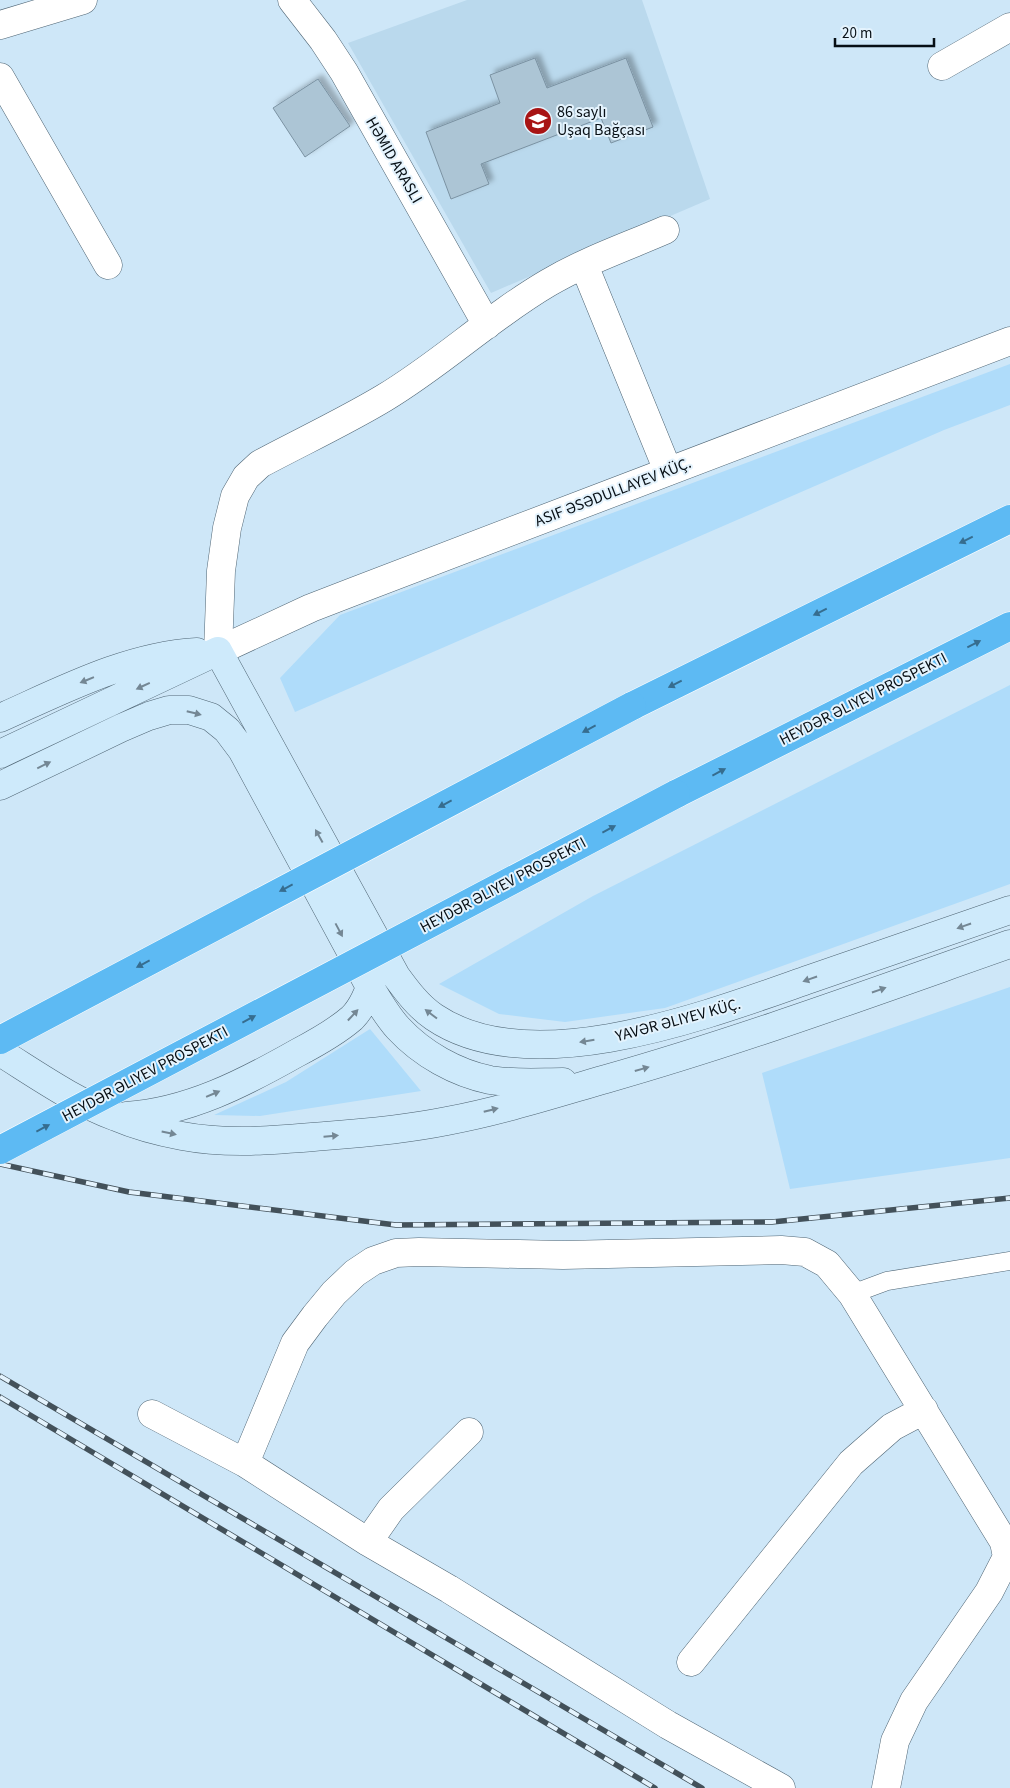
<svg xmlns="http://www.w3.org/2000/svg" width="1010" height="1788" font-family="'Source Sans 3',sans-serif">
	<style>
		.built { fill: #bad9ed }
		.green { fill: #afdcfa }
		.building { fill: #acc5d5; stroke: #7b92a2; filter: url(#shadow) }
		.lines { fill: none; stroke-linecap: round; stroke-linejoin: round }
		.service-casing { stroke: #4f6574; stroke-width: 19 }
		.minor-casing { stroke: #4f6574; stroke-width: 29 }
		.tertiary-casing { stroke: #4f6574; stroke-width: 29 }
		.secondary-casing { stroke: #4f6574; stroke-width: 29 }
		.motorway-casing { stroke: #fff; stroke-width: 29 }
		.service { stroke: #fff; stroke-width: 18 }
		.minor { stroke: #fff; stroke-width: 28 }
		.tertiary { stroke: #fff; stroke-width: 28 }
		.secondary { stroke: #ceeafb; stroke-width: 28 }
		.motorway { stroke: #5dbaf3; stroke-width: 28 }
		.rail-casing { stroke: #43515a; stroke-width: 5.5 }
		.rail { stroke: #e4f3fd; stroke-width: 4; stroke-dasharray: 11; stroke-linecap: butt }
		.motorway-bridge-casing { stroke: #fff; stroke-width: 29; stroke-linecap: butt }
		.motorway-bridge { stroke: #5dbaf3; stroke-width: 28 }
		.oneway { fill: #366d8f }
		.oneway2 { fill: #748794 }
		.labels { text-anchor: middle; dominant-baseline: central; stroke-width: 4; stroke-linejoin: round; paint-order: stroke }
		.poi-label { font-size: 16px; fill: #070f15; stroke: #e4f3fd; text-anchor: start }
		.street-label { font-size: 16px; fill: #070f15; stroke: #e4f3fd }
	</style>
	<defs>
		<filter id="shadow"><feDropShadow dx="4.5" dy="-4.5" stdDeviation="2.5" flood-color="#0004"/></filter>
	</defs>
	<rect width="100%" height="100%" fill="#cee7f8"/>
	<path class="built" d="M 467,0 L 642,0 L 710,199 L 491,293 L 348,43 Z"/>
	<path class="green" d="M 1010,364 L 1010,405 L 944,430 L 295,712 L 280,678 L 340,615 Z
		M 1010,685 L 1010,884 L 665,1008 L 565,1022 L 499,1014 L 439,984 L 593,896 Z
		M 1010,987 L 1010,1158 L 790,1189 L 762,1073 Z
		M 370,1029 L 421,1091 L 260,1116 L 214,1115 L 286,1082 Z"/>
	<path class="building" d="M 535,58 L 547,88 L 626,58 L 653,127 L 611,143 L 601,118 L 481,164 L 489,184 L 451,199 L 426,132 L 500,103 L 490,75 Z
		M 318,79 L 350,126 L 305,157 L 273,108 Z"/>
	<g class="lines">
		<defs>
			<path id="service" d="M 852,1294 L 887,1281 L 1010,1261"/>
			<path id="minor" d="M 292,0 L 323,40 L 344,72 L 487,325
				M 0,25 L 83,0
				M 942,66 L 1010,27
				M 0,77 L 108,265
				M 584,265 L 668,471
				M 218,651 L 221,571 L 227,528 L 235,496 L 246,477 L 260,464 C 301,442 344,422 384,398 C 441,364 490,317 548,283 C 585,261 626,247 665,230
				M 152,1414 L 245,1463 L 368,1542 L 449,1589 L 668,1725 L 781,1788
				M 245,1463 L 295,1343 L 315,1316 L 334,1293 L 355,1273 L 373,1261 L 396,1253 L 419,1252 L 563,1255 L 781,1250 L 805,1252 L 827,1264 L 852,1294 L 1004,1542 L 1007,1557 L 989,1592 L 914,1701 L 895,1741 L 886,1788
				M 368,1542 L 391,1509 L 469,1432
				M 691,1662 L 851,1463 L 892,1427 L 924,1410"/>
			<path id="tertiary" d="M 218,651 L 311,608 L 355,591 L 1010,341"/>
			<path id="secondary" d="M 218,651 L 396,976 C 407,991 418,1006 434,1017 C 531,1083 710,1014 810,979 C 877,956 943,933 1010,910
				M 0,718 C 63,690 127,656 197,652
				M 0,754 L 218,651
				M 0,786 L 121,728 L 149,716 L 169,710 L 189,710 L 211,717 L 227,730 L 242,750 L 370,987 C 379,1002 387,1016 398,1028 C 422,1054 456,1073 490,1080 C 514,1084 540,1082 563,1082
				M 0,1052 C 37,1075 75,1102 116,1117 C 137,1126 160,1132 182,1136 C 229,1145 279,1140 325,1136 C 366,1133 407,1129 447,1121 C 501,1111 554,1094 606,1079 C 743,1040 876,991 1010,944
				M 126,1116 C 188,1112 244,1083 297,1053 C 316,1043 336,1032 352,1018 C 364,1006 370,989 374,974"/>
			<path id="motorway" d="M 632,706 L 1010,519
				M 676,794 L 1010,626"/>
		</defs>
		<use href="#service" class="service-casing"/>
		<use href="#minor" class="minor-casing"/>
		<use href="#tertiary" class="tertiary-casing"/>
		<use href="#secondary" class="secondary-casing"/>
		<use href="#motorway" class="motorway-casing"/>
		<use href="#service" class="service"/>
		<use href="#minor" class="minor"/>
		<use href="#tertiary" class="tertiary"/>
		<use href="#secondary" class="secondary"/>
		<use href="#motorway" class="motorway"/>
		<defs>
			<path id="rail" d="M 0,1164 L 129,1192 L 396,1225 L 772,1222 L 1010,1198
				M 0,1376 L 702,1788
				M 0,1397 L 655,1788"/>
		</defs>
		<use href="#rail" class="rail-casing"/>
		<use href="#rail" class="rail"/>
		<defs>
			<path id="motorway-bridge" d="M 0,1040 L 632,706
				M 0,1150 L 676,794"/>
		</defs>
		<use href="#motorway-bridge" class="motorway-bridge-casing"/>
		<use href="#motorway-bridge" class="motorway-bridge"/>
	</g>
	<defs><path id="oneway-solid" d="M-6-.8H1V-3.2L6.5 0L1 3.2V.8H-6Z" transform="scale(1.25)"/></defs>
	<g class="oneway">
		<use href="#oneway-solid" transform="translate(966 540) rotate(154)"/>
		<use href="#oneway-solid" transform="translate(820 612) rotate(154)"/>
		<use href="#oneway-solid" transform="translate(974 644) rotate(-27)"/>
		<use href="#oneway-solid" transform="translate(675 684) rotate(153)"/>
		<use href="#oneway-solid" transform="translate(589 729) rotate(152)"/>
		<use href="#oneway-solid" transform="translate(719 772) rotate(-28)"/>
		<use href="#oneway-solid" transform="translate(445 804) rotate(152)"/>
		<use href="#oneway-solid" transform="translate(609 829) rotate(-28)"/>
		<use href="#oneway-solid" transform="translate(286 888) rotate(152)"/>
		<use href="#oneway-solid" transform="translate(143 964) rotate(152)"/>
		<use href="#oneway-solid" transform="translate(249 1019) rotate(-28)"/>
		<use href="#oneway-solid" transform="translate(43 1128) rotate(-28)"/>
	</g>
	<g class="oneway2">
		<use href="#oneway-solid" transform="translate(87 680) rotate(158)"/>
		<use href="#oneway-solid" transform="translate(143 686) rotate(155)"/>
		<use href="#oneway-solid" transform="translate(194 713) rotate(14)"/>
		<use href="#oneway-solid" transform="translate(44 765) rotate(-26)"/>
		<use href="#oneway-solid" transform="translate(319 836) rotate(-119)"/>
		<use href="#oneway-solid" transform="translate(964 926) rotate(161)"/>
		<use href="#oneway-solid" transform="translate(339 930) rotate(62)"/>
		<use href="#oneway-solid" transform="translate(810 979) rotate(161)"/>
		<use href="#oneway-solid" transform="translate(879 990) rotate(-19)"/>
		<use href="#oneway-solid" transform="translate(431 1014) rotate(-143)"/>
		<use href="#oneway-solid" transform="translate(353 1015) rotate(-47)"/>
		<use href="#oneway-solid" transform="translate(587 1041) rotate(171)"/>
		<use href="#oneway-solid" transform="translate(642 1069) rotate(-16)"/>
		<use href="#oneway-solid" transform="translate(213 1094) rotate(-23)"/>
		<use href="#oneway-solid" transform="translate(491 1110) rotate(-14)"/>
		<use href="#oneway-solid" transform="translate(169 1133) rotate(12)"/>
		<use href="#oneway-solid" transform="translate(331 1136) rotate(-5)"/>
	</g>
	<defs>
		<symbol id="school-disc" viewBox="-11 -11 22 22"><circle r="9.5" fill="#a81414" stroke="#e4f3fd"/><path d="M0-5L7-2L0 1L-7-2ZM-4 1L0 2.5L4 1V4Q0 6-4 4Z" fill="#fff"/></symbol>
	</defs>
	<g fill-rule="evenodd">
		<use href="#school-disc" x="522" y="105" width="32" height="32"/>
	</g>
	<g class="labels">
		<g class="poi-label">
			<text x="557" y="112">86 saylı<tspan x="557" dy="18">Uşaq Bağçası</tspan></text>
		</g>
		<g class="street-label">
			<text transform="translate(394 160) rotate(60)">HƏMID ARASLI</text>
			<text transform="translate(613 492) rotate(-21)">ASIF ƏSƏDULLAYEV KÜÇ.</text>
			<text transform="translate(863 699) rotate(-27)">HEYDƏR ƏLIYEV PROSPEKTI</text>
			<text transform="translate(503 885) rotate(-28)">HEYDƏR ƏLIYEV PROSPEKTI</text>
			<text transform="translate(678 1020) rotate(-15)">YAVƏR ƏLIYEV KÜÇ.</text>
			<text transform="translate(145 1074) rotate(-28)">HEYDƏR ƏLIYEV PROSPEKTI</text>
		</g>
	</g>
	<path d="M835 38v8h99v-8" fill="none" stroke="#070f15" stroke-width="2.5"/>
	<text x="842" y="38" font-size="15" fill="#070f15" stroke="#e4f3fd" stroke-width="4" paint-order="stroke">20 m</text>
</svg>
